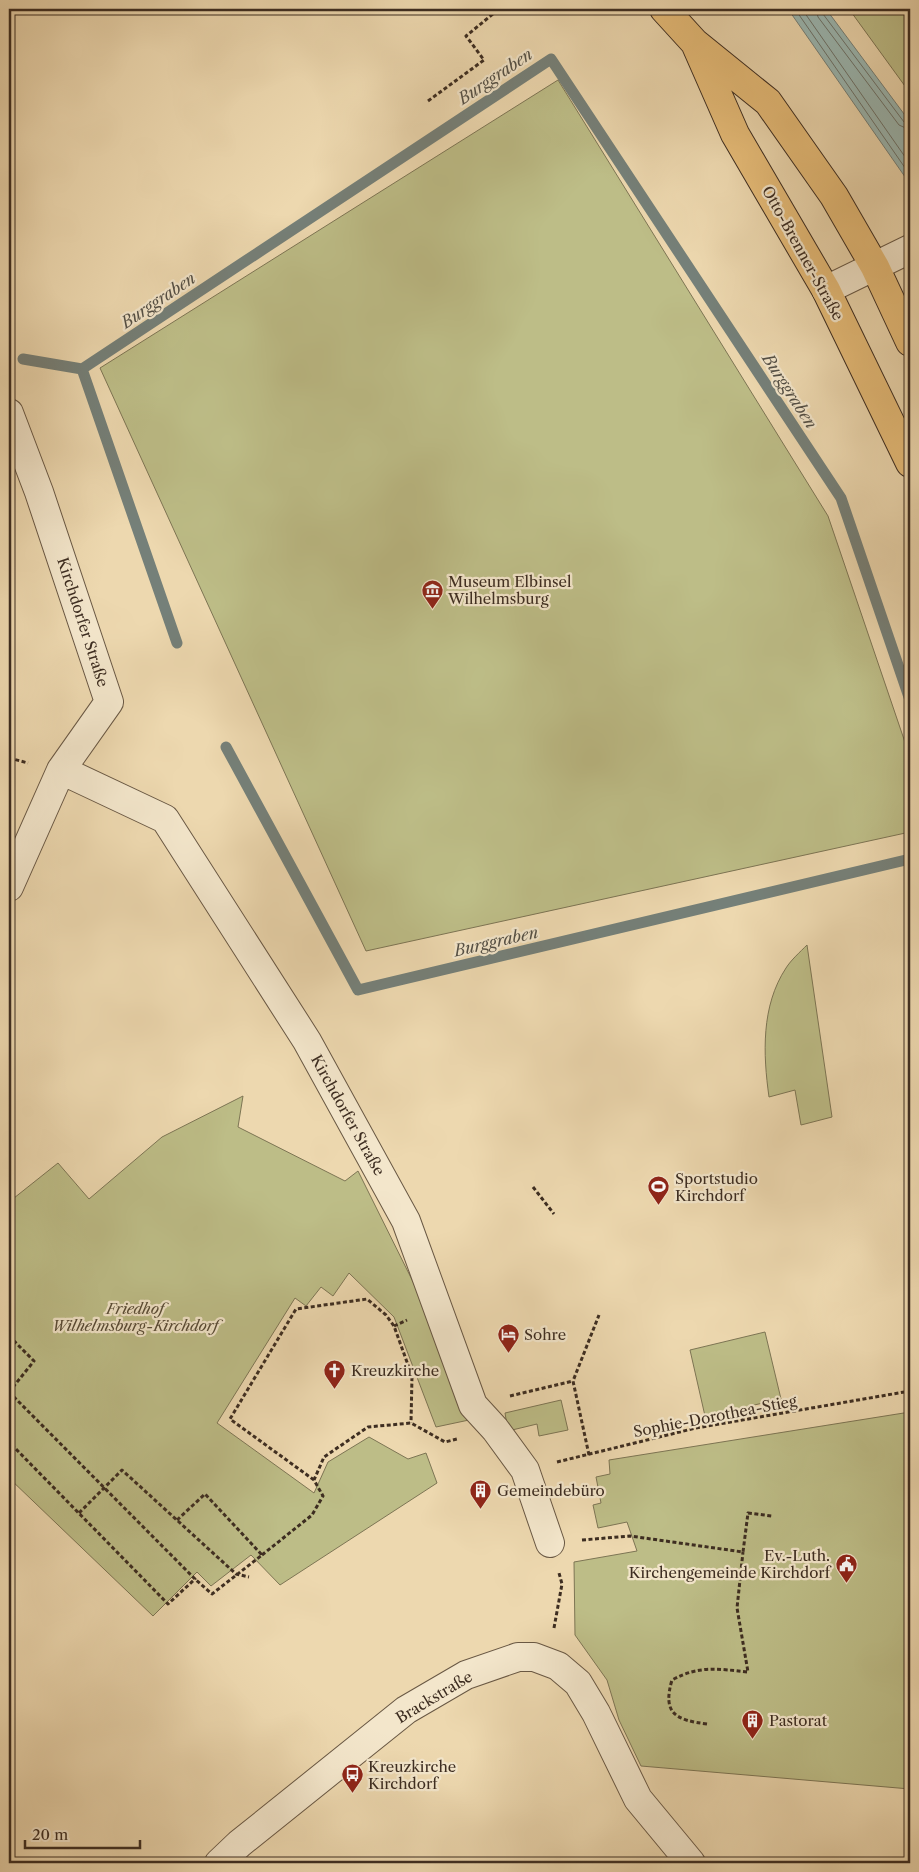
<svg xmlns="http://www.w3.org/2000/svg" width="919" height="1872" font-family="'Libre Caslon Text',serif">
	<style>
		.green { fill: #bdbd87; stroke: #7d7554 }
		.water { fill: #9bb8b3; stroke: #758079 }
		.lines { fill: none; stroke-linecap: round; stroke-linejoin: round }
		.shore { stroke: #6c726a; stroke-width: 1 }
		.stream { stroke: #758079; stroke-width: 11 }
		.minor-casing { stroke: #695844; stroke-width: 30 }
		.major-casing { stroke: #3d2d21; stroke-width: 30 }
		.path { stroke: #3d2d21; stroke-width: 3; stroke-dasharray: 4 2.5; stroke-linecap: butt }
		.minor { stroke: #f3e6cb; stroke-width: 28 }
		.major { stroke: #e6bc78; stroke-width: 28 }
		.labels { text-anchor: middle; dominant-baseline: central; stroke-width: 4.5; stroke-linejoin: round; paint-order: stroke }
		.street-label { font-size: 15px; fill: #3d2d21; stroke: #f3e6cb }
		.poi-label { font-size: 15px; fill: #3d2d21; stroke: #f3e6cb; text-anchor: start }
		.park-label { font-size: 15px; font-style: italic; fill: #574a35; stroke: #f3e6cb }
		.water-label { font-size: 16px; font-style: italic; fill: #545046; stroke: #f3e6cb }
	</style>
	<rect width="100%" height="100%" fill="#edd8af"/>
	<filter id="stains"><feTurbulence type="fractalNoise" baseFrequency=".004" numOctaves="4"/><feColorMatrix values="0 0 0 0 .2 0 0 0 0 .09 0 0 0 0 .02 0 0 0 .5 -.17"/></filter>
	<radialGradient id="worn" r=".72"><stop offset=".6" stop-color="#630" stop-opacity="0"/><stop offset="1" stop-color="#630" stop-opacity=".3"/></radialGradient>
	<path class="green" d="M 849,9 L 910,9 L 910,93 Z
		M 558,80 L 828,516 L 910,757 L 910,832 L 366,951 L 100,368 Z
		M 807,945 L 832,1117 L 801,1125 L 795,1090 L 769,1097 C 763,1054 761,1006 786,968 C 791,960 800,952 807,945 Z
		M 243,1096 L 238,1127 L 345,1181 L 358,1171 L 427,1310 L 469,1420 L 436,1427 L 394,1317 L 349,1273 L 333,1296 L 321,1287 L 306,1306 L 295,1298 L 217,1423 L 314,1493 L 328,1462 L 369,1437 L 408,1459 L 426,1453 L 437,1483 L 280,1585 L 251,1555 L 211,1586 L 197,1572 L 153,1616 L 9,1478 L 9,1202 L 58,1163 L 89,1199 L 162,1137 Z
		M 765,1332 L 781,1399 L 705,1416 L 690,1350 Z
		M 561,1400 L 568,1430 L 539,1436 L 537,1424 L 508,1431 L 505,1413 Z
		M 910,1412 L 910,1789 L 641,1766 L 619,1720 L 607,1680 L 575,1635 L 574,1562 L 637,1551 L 627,1522 L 598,1528 L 593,1505 L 601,1503 L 596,1477 L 610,1474 L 609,1460 Z"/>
	<path class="water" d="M 788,9 L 826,9 L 910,122 L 910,184 Z"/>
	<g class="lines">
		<path class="shore" d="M 795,9 L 910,175
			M 802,9 L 910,164
			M 816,9 L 818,17 L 899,125 L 910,130
			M 822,9 L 823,14 L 904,122 L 910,124"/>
		<path class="stream" d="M 23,359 L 82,369
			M 82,369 L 551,59 L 841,498 L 910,700
			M 82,369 L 177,643
			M 226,747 L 358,990 L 910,859"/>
		<defs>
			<path id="minor" d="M 826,290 L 910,249
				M 9,413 L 39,492 L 109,702 L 61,770 L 9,887
				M 61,770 L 165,819 L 307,1041 L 406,1221 L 473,1405 L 495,1429 L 525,1470 L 550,1543
				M 219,1863 L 239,1844 L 406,1710 L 466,1675 L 518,1657 L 534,1657 L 558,1666 L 578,1683 L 596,1713 L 638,1799 L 691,1863"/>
			<path id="major" d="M 664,9 L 695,43 L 768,102 L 834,196 L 875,267 L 910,342
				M 695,43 L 735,134 L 826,290 L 910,463"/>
		</defs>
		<use href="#minor" class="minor-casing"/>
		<use href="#major" class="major-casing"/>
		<path class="path" d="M 428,101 L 484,60 L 466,36 L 499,9
			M 9,758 L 28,763
			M 533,1187 L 554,1214
			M 394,1326 L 407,1320
			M 9,1336 L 34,1361 L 9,1392
			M 9,1392 L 195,1579 L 168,1604 L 9,1442
			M 510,1396 L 573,1381
			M 589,1455 L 573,1381 L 599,1315
			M 557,1462 L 696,1428 L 910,1391
			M 314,1480 L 230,1419 L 296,1309 L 367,1299 L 386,1315 L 394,1326 L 412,1376 L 411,1423
			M 79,1513 L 122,1470 L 236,1574 L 249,1577
			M 177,1520 L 205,1494 L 262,1555 L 212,1594 L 195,1579
			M 582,1540 L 630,1536 L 743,1552 L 748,1513 L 772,1516
			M 262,1555 L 312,1515 L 323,1496 L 314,1480 L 324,1457 L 368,1427 L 411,1423 L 445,1442 L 457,1439
			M 554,1628 L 562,1584 L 559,1573
			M 707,1724 C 676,1720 662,1714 672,1680 C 700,1665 718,1669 748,1672 L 737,1608 L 743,1552"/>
		<use href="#minor" class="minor"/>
		<use href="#major" class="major"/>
	</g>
	<defs>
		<symbol id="museum-pin" viewBox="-11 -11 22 30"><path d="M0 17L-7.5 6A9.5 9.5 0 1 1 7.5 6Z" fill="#8f2418" stroke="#f3e6cb"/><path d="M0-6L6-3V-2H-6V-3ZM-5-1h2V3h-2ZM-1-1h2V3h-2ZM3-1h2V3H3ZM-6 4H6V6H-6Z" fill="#fff"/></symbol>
		<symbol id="stadium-pin" viewBox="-11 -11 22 30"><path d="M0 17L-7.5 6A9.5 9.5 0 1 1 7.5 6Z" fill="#8f2418" stroke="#f3e6cb"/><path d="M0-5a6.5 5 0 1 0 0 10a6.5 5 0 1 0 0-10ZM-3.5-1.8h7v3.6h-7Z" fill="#fff"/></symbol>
		<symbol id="hotel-pin" viewBox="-11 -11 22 30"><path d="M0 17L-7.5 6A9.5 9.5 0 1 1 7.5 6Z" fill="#8f2418" stroke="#f3e6cb"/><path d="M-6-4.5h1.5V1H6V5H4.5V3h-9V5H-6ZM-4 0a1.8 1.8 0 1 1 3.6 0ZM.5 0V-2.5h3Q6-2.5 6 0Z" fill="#fff"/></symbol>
		<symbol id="church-pin" viewBox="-11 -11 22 30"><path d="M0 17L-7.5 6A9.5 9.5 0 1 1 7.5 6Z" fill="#8f2418" stroke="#f3e6cb"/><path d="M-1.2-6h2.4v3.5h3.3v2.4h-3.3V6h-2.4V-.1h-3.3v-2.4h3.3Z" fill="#fff"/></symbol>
		<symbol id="building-pin" viewBox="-11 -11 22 30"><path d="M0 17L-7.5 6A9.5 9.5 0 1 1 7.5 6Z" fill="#8f2418" stroke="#f3e6cb"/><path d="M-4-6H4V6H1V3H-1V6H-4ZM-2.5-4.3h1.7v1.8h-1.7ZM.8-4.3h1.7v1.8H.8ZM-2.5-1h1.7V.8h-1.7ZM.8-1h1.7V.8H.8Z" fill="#fff"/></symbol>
		<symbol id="civic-pin" viewBox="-11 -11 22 30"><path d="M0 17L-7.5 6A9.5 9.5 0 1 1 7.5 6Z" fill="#8f2418" stroke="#f3e6cb"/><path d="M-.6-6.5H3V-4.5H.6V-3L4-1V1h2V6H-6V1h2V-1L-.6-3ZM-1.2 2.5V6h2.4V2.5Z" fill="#fff"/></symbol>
		<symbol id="bus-pin" viewBox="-11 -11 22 30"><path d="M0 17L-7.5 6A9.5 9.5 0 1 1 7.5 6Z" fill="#8f2418" stroke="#f3e6cb"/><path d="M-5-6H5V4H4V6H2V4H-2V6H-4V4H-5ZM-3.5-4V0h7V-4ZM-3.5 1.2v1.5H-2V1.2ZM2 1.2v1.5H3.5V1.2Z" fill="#fff"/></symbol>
	</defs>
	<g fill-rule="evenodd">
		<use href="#museum-pin" x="420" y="578" width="25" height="34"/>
		<use href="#stadium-pin" x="646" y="1174" width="25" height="34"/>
		<use href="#hotel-pin" x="496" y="1322" width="25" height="34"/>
		<use href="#church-pin" x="322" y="1358" width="25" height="34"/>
		<use href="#building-pin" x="468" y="1478" width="25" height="34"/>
		<use href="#civic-pin" x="834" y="1552" width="25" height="34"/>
		<use href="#building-pin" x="740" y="1708" width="25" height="34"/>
		<use href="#bus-pin" x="340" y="1762" width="25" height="34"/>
	</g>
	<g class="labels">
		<g class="street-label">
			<text transform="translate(803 253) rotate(61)">Otto-Brenner-Straße</text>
			<text transform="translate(83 622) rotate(72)">Kirchdorfer Straße</text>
			<text transform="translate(348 1115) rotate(61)">Kirchdorfer Straße</text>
			<text transform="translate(715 1416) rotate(-11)">Sophie-Dorothea-Stieg</text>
			<text transform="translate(434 1697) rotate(-31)">Brackstraße</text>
		</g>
		<g class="poi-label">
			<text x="448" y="581">Museum Elbinsel<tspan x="448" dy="17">Wilhelmsburg</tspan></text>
			<text x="675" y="1178">Sportstudio<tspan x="675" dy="17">Kirchdorf</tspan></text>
			<text x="524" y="1334">Sohre</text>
			<text x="351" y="1370">Kreuzkirche</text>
			<text x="497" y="1490">Gemeindebüro</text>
			<text x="830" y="1555" text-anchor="end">Ev.-Luth.<tspan x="830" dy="17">Kirchengemeinde Kirchdorf</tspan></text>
			<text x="769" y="1720">Pastorat</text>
			<text x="368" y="1766">Kreuzkirche<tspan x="368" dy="17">Kirchdorf</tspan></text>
		</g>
		<g class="park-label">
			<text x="135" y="1308">Friedhof<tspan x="135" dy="17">Wilhelmsburg-Kirchdorf</tspan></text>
		</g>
		<g class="water-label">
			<text transform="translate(495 76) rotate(-34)">Burggraben</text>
			<text transform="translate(158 300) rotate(-34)">Burggraben</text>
			<text transform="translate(790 391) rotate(57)">Burggraben</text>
			<text transform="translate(496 941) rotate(-13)">Burggraben</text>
		</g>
	</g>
	<rect width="919" height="1872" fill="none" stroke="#edd8af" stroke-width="30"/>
	<rect x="10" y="10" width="899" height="1852" fill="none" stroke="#3d2d21" stroke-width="2.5"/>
	<rect x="15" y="15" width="889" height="1842" fill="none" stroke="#3d2d21"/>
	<path d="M25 1840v8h115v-8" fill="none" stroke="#3d2d21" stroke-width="2.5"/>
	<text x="32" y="1840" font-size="15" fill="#3d2d21" stroke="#f3e6cb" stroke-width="4" paint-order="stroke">20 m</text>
	<rect width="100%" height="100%" filter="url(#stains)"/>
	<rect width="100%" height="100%" fill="url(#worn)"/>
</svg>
